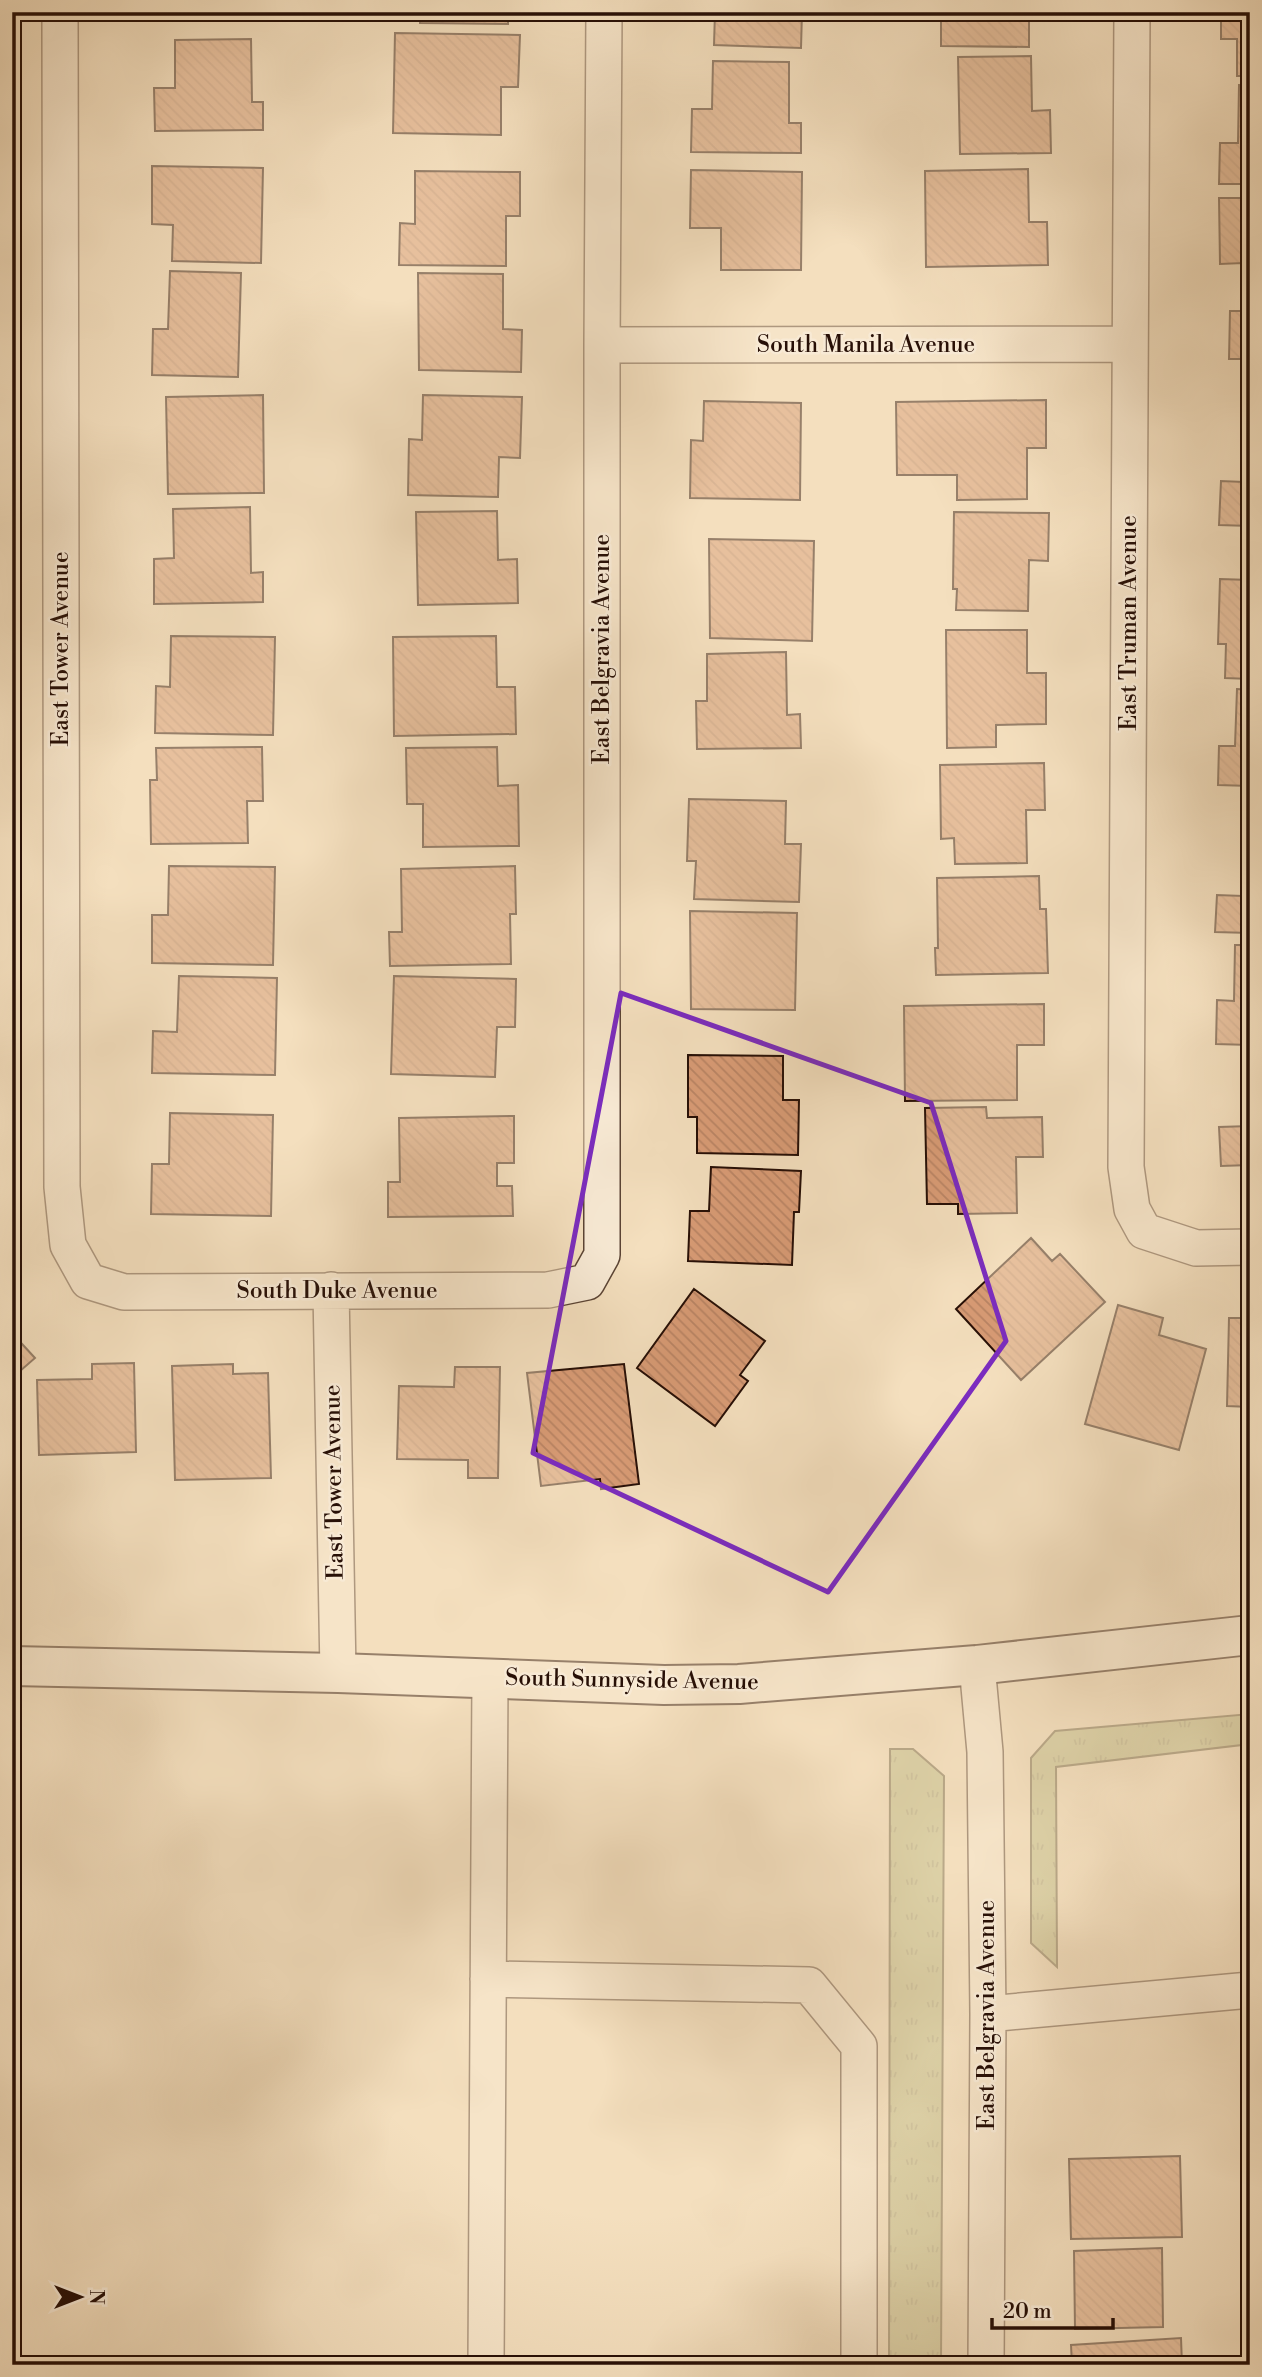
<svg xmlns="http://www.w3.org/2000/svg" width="1262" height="2377" font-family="'Libre Bodoni',serif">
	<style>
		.park { fill: url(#park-tufts); stroke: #74684a; stroke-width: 2 }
		.building { fill: url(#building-back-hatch); stroke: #270f06; stroke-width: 2 }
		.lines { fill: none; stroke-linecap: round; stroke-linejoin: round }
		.street-casing { stroke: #5a4334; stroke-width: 38 }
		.secondary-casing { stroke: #270f06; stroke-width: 42 }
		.street { stroke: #f8ead5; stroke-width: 35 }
		.secondary { stroke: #f8ead5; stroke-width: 38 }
		.marked { fill: none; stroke: #7b2cbf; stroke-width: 5; stroke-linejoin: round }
		.labels { text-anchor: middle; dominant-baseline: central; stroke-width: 5; stroke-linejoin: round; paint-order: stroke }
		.street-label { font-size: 23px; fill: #270f06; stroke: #f8ead5 }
	</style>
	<defs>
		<pattern id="park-tufts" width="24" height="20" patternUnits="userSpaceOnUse" patternTransform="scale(1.75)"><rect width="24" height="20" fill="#c1c08d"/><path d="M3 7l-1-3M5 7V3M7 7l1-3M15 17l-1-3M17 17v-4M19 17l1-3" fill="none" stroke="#a6a478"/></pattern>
		<pattern id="building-back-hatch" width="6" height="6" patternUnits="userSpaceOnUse" patternTransform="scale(1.75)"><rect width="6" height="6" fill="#d89b75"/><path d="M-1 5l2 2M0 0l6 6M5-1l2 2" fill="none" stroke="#b98464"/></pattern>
	</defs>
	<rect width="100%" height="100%" fill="#f4dfbe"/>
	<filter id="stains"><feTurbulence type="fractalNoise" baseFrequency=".00286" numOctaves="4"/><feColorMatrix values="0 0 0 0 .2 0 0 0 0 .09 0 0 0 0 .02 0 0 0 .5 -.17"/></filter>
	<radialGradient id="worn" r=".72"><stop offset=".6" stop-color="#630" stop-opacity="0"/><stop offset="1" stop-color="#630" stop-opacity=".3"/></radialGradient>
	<path class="park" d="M 1250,1714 L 1250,1744 L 1056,1767 L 1057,1967 L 1031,1943 L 1031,1758 L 1055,1731 Z
		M 890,1749 L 913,1749 L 944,1776 L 941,2365 L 889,2365 Z"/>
	<path class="building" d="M 420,12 L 508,12 L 508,24 L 420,23 Z
		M 715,12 L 802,12 L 801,48 L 714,45 Z
		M 941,12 L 1029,12 L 1029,47 L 941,46 Z
		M 1221,12 L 1250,12 L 1250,76 L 1237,76 L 1237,39 L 1221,39 Z
		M 395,33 L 520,35 L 518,87 L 501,87 L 501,135 L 393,133 Z
		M 251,39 L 252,102 L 263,102 L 263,130 L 155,131 L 154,88 L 175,88 L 175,40 Z
		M 1031,56 L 1032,111 L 1050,110 L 1051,153 L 960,154 L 958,57 Z
		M 713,61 L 789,62 L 789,123 L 801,123 L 801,153 L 691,152 L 692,109 L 712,109 Z
		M 1239,85 L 1250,86 L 1250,184 L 1219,184 L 1220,143 L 1238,143 Z
		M 152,166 L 263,168 L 261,263 L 172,261 L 173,225 L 152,224 Z
		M 1028,169 L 1029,222 L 1047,222 L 1048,265 L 926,267 L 925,171 Z
		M 691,170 L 802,172 L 801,270 L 721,270 L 721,228 L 690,228 Z
		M 415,171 L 520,172 L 520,216 L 506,216 L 506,266 L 399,265 L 400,223 L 415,224 Z
		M 1219,198 L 1250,198 L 1250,293 L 1243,293 L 1243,263 L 1220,264 Z
		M 170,271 L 241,273 L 238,377 L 152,375 L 153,329 L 168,329 Z
		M 418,273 L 503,274 L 503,329 L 522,330 L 521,372 L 419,370 Z
		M 1230,311 L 1250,311 L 1250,407 L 1241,407 L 1241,359 L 1229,359 Z
		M 263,395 L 264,493 L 168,494 L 166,397 Z
		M 423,395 L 522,397 L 520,458 L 499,457 L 498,497 L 408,495 L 409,439 L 422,440 Z
		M 1046,400 L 1046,448 L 1027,448 L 1027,499 L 957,500 L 957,475 L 897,475 L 896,402 Z
		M 704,401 L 801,403 L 800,500 L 690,498 L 691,440 L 703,441 Z
		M 1245,434 L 1250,434 L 1250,526 L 1219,525 L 1221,481 L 1244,482 Z
		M 250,507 L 251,573 L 263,572 L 263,602 L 154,604 L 154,559 L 174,558 L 173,509 Z
		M 497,511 L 498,560 L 517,559 L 518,603 L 418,605 L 416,512 Z
		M 954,512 L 1049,513 L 1048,561 L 1029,560 L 1028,611 L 956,610 L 957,589 L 953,589 Z
		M 709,539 L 814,541 L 812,641 L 710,638 Z
		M 1220,579 L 1250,580 L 1250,679 L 1225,678 L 1226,644 L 1218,644 Z
		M 946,630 L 1027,630 L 1027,673 L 1046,673 L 1046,724 L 996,725 L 996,747 L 947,748 Z
		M 171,636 L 275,637 L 273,735 L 155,733 L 156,686 L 170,687 Z
		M 496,636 L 497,687 L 515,687 L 516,734 L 394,736 L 393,637 Z
		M 786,652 L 787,715 L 800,714 L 801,748 L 697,749 L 696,701 L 707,701 L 707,654 Z
		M 1237,689 L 1250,690 L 1250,786 L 1218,785 L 1219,746 L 1235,746 Z
		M 262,747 L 263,801 L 247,801 L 248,843 L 151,844 L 150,780 L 157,780 L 156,748 Z
		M 497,747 L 498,786 L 518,785 L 519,846 L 423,847 L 423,804 L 407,804 L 406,748 Z
		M 1044,763 L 1045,810 L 1026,810 L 1027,863 L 955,864 L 954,838 L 941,839 L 940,765 Z
		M 689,799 L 786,801 L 785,844 L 801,844 L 799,902 L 694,899 L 696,861 L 687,861 Z
		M 1245,832 L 1250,832 L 1250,933 L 1215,932 L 1217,895 L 1243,896 Z
		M 169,866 L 275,867 L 273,965 L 152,963 L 152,915 L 168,915 Z
		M 515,866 L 516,914 L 510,914 L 511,964 L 390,966 L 389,932 L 402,932 L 401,869 Z
		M 1039,876 L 1040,909 L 1046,909 L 1048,973 L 936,975 L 935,948 L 938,948 L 937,878 Z
		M 690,911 L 797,913 L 795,1010 L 691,1009 Z
		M 1235,945 L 1250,945 L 1250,1045 L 1216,1044 L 1217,1000 L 1234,1001 Z
		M 179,976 L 277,978 L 275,1075 L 152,1073 L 153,1031 L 177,1032 Z
		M 394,976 L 516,979 L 515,1027 L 497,1027 L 495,1077 L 391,1074 Z
		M 1044,1004 L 1044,1045 L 1017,1045 L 1017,1100 L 905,1101 L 904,1006 Z
		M 688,1055 L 783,1056 L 783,1100 L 799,1100 L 798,1155 L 697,1153 L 697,1117 L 688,1117 Z
		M 986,1107 L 987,1118 L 1042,1117 L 1043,1157 L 1016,1157 L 1017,1213 L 958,1214 L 958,1204 L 927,1204 L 925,1108 Z
		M 170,1113 L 273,1115 L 271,1216 L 151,1214 L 152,1164 L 169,1164 Z
		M 514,1116 L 514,1163 L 497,1163 L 497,1186 L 512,1186 L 513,1216 L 388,1217 L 388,1182 L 400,1182 L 399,1118 Z
		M 1250,1126 L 1250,1165 L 1221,1166 L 1219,1127 Z
		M 711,1167 L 801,1171 L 799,1212 L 794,1212 L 792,1265 L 688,1261 L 690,1211 L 709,1211 Z
		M 1031,1238 L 1052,1261 L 1060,1254 L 1105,1302 L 1021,1380 L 956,1309 Z
		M 694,1289 L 765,1341 L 740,1375 L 748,1381 L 715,1426 L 637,1368 Z
		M 1118,1305 L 1163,1318 L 1159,1335 L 1206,1349 L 1179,1450 L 1085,1424 Z
		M 1229,1318 L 1250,1318 L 1250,1407 L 1227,1406 Z
		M 12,1333 L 35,1358 L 12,1378 Z
		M 134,1363 L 136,1452 L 39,1455 L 37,1380 L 92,1379 L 92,1364 Z
		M 233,1364 L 233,1374 L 268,1373 L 271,1478 L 175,1480 L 172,1366 Z
		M 624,1364 L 639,1484 L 601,1489 L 600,1479 L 541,1486 L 527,1373 Z
		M 455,1367 L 500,1367 L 498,1478 L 468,1478 L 468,1460 L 397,1459 L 399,1386 L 454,1387 Z
		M 1247,1800 L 1250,1800 L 1250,1901 L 1246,1901 Z
		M 1180,2156 L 1182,2237 L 1071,2239 L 1069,2159 Z
		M 1162,2248 L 1163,2327 L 1075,2329 L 1074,2251 Z
		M 1181,2338 L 1182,2365 L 1072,2365 L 1071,2345 Z"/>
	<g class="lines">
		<defs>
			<path id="street" d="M 60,12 L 62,1187 L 68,1245 L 88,1281 L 124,1292 L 548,1290 L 587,1282 L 602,1255 L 602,345 L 604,12
				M 1132,12 L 1126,1167 L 1132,1209 L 1144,1231 L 1196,1248 L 1250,1247
				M 602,345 L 1130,344
				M 331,1290 L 338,1673
				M 977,1665 L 985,1752 L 988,2014 L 986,2365
				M 488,1979 L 809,1985 L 859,2046 L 859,2365
				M 988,2014 L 1250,1990
				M 486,2365 L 490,1678"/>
			<path id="secondary" d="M 12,1666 L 338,1673 L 664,1685 L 739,1684 L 977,1665 L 1250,1635"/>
		</defs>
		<use href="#street" class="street-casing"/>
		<use href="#secondary" class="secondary-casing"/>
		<use href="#street" class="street"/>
		<use href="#secondary" class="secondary"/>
	</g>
	<path d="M0 0H1262V2377H0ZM 621,993 L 931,1103 L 1006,1341 L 828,1592 L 533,1453 Z" fill="#f4dfbe" fill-opacity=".55" fill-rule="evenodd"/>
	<path class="marked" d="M 621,993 L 931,1103 L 1006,1341 L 828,1592 L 533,1453 Z"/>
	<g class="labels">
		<g class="street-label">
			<text x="866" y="345">South Manila Avenue</text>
			<text transform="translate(1129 623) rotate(-90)">East Truman Avenue</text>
			<text transform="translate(61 649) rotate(-90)">East Tower Avenue</text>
			<text transform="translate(602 649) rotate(-90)">East Belgravia Avenue</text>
			<text x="337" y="1291">South Duke Avenue</text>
			<text transform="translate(334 1482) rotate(-91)">East Tower Avenue</text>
			<text transform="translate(632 1680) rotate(1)">South Sunnyside Avenue</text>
			<text transform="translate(987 2015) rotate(-90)">East Belgravia Avenue</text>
		</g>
	</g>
	<rect width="1262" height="2377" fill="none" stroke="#f4dfbe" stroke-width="42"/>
	<rect x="14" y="14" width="1234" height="2349" fill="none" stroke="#270f06" stroke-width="3.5"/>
	<rect x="21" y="21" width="1220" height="2335" fill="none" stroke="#270f06" stroke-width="2"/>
	<g transform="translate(80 2297) rotate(90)" stroke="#f8ead5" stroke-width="5" paint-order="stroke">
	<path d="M0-5L12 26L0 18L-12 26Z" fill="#270f06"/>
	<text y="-10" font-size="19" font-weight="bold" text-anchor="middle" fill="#270f06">N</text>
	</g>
	<path d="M992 2318v10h121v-10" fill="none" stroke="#270f06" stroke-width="3.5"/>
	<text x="1003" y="2318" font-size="21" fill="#270f06" stroke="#f8ead5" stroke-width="5" paint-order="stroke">20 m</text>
	<rect width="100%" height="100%" filter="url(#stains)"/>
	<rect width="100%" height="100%" fill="url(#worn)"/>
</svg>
